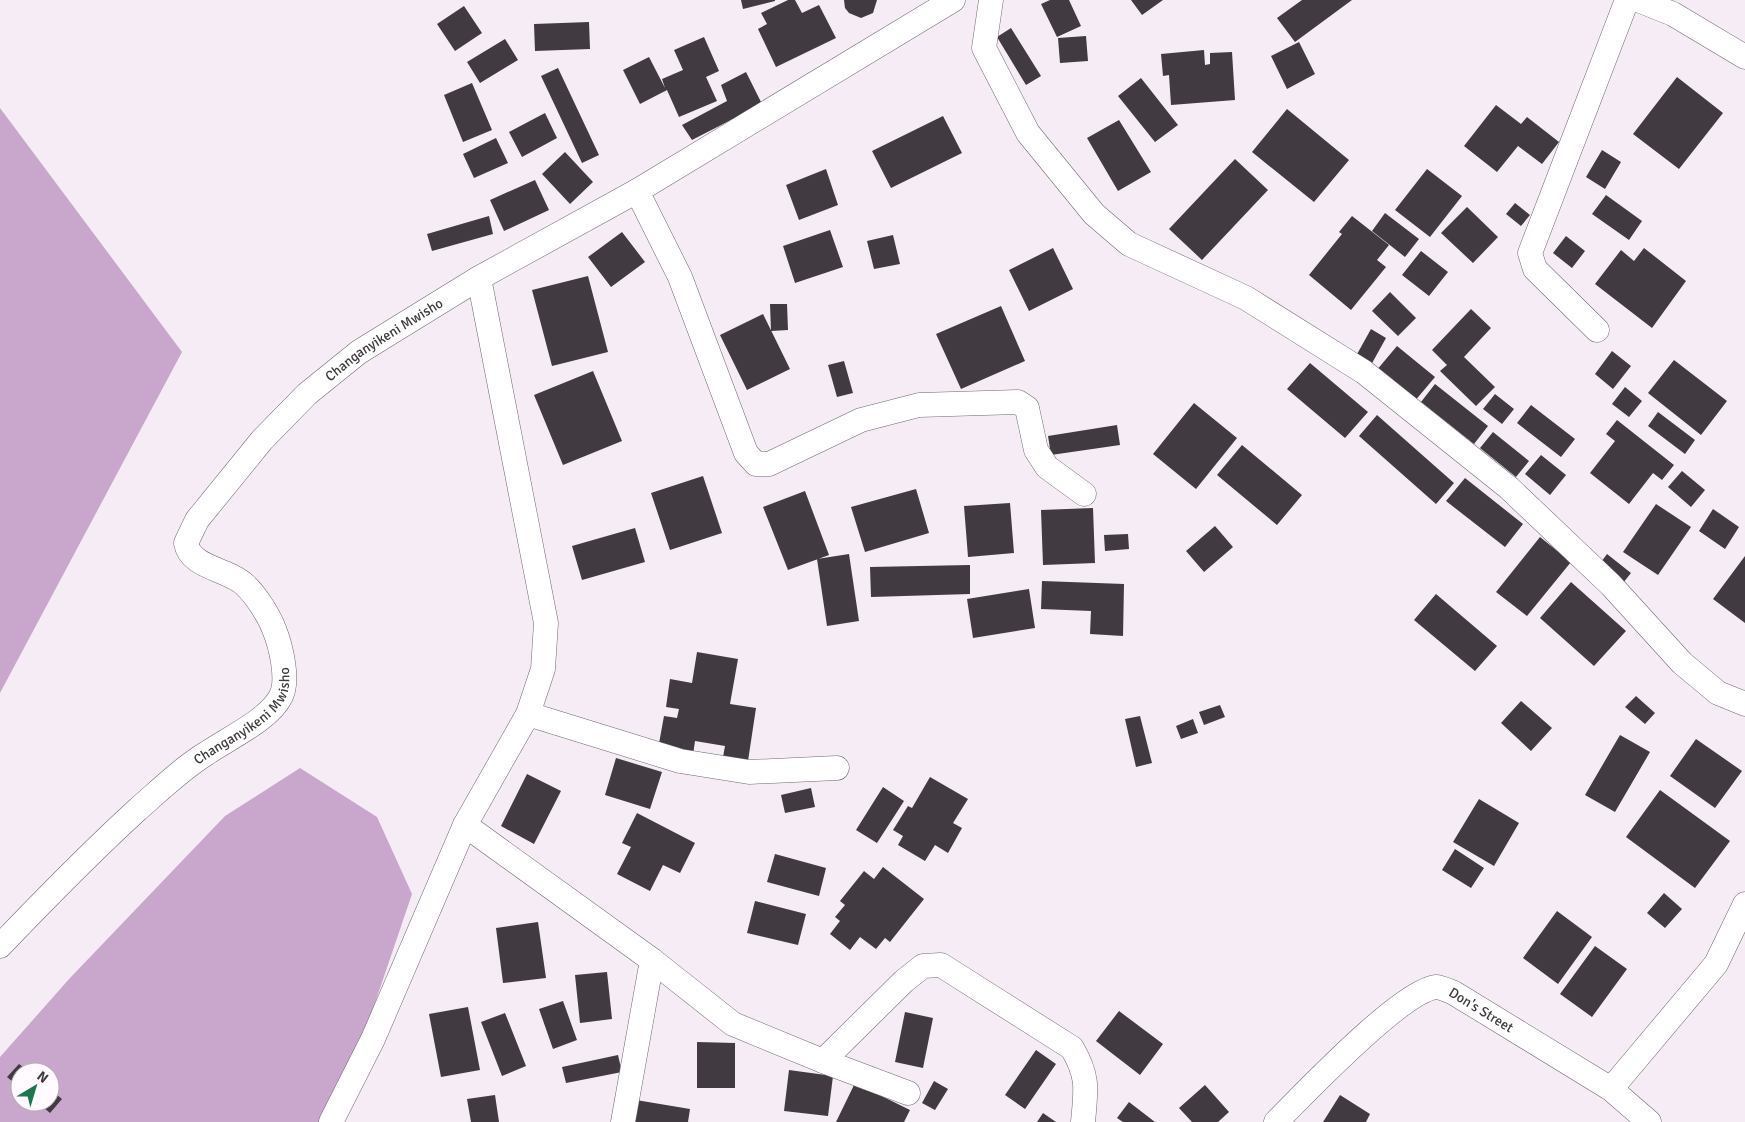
<svg xmlns="http://www.w3.org/2000/svg" width="1745" height="1122" font-family="Signika,sans-serif">
	<style>
		.forest { fill: #c9a6cc; fill-rule: evenodd }
		.building { fill: #413a41 }
		.lines { fill: none; stroke-linecap: round; stroke-linejoin: round }
		.minor-casing { stroke: #706971; stroke-width: 25 }
		.minor { stroke: #fff; stroke-width: 24 }
		.labels { text-anchor: middle; dominant-baseline: central; stroke-width: 5; stroke-linejoin: round; paint-order: stroke }
		.street-label { font-size: 14px; fill: #3e3a3e; stroke: #fffbff }
	</style>
	<rect width="100%" height="100%" fill="#f5ecf5"/>
	<path class="forest" d="M 0,108 L 182,352 L 0,693 Z
		M 300,768 L 377,817 L 412,894 L 357,1056 L 326,1122 L 0,1122 L 0,1057 L 70,978 L 225,816 ZM 20,1072 L 50,1072 L 50,1102 L 20,1102 Z"/>
	<path class="building" d="M 741,0 L 775,0 L 775,1 L 743,9 Z
		M 788,0 L 795,0 L 802,13 L 819,5 L 836,38 L 776,67 L 758,29 L 767,24 L 761,13 Z
		M 844,0 L 877,0 L 873,13 L 861,18 L 849,13 L 845,8 Z
		M 1050,0 L 1069,0 L 1081,26 L 1057,37 L 1041,4 Z
		M 1131,0 L 1163,0 L 1142,15 Z
		M 1302,0 L 1352,0 L 1295,42 L 1277,18 Z
		M 464,6 L 482,33 L 455,51 L 437,24 Z
		M 589,22 L 590,49 L 535,51 L 534,24 Z
		M 1011,28 L 1041,76 L 1026,85 L 997,37 Z
		M 1086,36 L 1088,61 L 1060,63 L 1058,38 Z
		M 704,37 L 719,71 L 706,77 L 717,101 L 679,117 L 667,90 L 640,104 L 623,70 L 649,57 L 665,88 L 662,79 L 683,70 L 674,50 Z
		M 505,39 L 518,60 L 480,83 L 467,62 Z
		M 1299,42 L 1315,74 L 1287,89 L 1271,56 Z
		M 1204,50 L 1205,65 L 1210,64 L 1210,53 L 1232,52 L 1235,100 L 1171,105 L 1169,75 L 1163,76 L 1161,54 Z
		M 558,68 L 599,155 L 582,163 L 541,76 Z
		M 746,72 L 762,104 L 692,140 L 682,125 L 727,101 L 721,85 Z
		M 1677,77 L 1723,113 L 1679,169 L 1633,134 Z
		M 1141,78 L 1178,125 L 1155,142 L 1118,96 Z
		M 472,83 L 492,130 L 463,142 L 444,95 Z
		M 1496,105 L 1521,124 L 1527,117 L 1559,142 L 1542,164 L 1518,146 L 1497,172 L 1464,146 Z
		M 1287,109 L 1349,160 L 1314,202 L 1252,152 Z
		M 545,113 L 557,138 L 522,157 L 509,132 Z
		M 943,116 L 962,153 L 891,188 L 872,151 Z
		M 1119,120 L 1151,172 L 1118,191 L 1087,138 Z
		M 496,138 L 508,163 L 474,178 L 463,154 Z
		M 1602,150 L 1621,162 L 1605,189 L 1586,177 Z
		M 565,152 L 593,182 L 570,204 L 542,174 Z
		M 1235,159 L 1268,190 L 1202,260 L 1169,229 Z
		M 826,169 L 838,205 L 799,220 L 786,185 Z
		M 1427,169 L 1462,196 L 1430,237 L 1395,210 Z
		M 535,180 L 549,210 L 504,231 L 490,200 Z
		M 1606,195 L 1642,221 L 1629,240 L 1592,214 Z
		M 1515,203 L 1530,215 L 1521,226 L 1506,214 Z
		M 1467,207 L 1498,237 L 1473,263 L 1441,233 Z
		M 1385,213 L 1419,239 L 1405,257 L 1372,231 Z
		M 489,216 L 493,234 L 432,251 L 427,234 Z
		M 1352,216 L 1389,245 L 1377,260 L 1386,267 L 1351,310 L 1309,275 L 1342,234 L 1339,232 Z
		M 830,230 L 843,267 L 795,283 L 783,246 Z
		M 622,232 L 645,262 L 611,287 L 588,257 Z
		M 893,235 L 900,264 L 874,269 L 867,241 Z
		M 1566,236 L 1585,251 L 1572,268 L 1553,253 Z
		M 1053,248 L 1073,289 L 1029,311 L 1009,270 Z
		M 1644,248 L 1686,281 L 1652,328 L 1595,284 L 1621,250 L 1634,261 Z
		M 1421,251 L 1448,272 L 1429,296 L 1402,275 Z
		M 588,276 L 608,352 L 552,366 L 532,290 Z
		M 1390,292 L 1416,318 L 1398,336 L 1372,311 Z
		M 770,304 L 787,304 L 788,330 L 771,331 Z
		M 1001,306 L 1025,361 L 961,389 L 936,334 Z
		M 1471,309 L 1491,328 L 1464,357 L 1495,387 L 1476,406 L 1440,371 L 1447,365 L 1432,350 Z
		M 763,314 L 790,369 L 747,390 L 720,335 Z
		M 1371,329 L 1386,338 L 1371,365 L 1356,356 Z
		M 1397,346 L 1435,377 L 1414,402 L 1376,371 Z
		M 1612,351 L 1631,366 L 1613,389 L 1595,374 Z
		M 1674,360 L 1727,401 L 1701,435 L 1648,393 Z
		M 844,361 L 853,393 L 837,397 L 828,365 Z
		M 1310,363 L 1368,412 L 1345,438 L 1287,389 Z
		M 593,371 L 622,441 L 563,465 L 534,395 Z
		M 1435,384 L 1488,426 L 1474,444 L 1421,402 Z
		M 1625,387 L 1642,401 L 1629,417 L 1612,404 Z
		M 1495,394 L 1514,409 L 1502,424 L 1483,409 Z
		M 1194,403 L 1237,438 L 1196,489 L 1153,454 Z
		M 1531,405 L 1575,439 L 1561,457 L 1517,423 Z
		M 1658,412 L 1695,440 L 1685,454 L 1648,426 Z
		M 1377,415 L 1454,483 L 1436,504 L 1359,436 Z
		M 1617,420 L 1674,465 L 1662,480 L 1653,473 L 1629,504 L 1590,473 L 1615,441 L 1606,434 Z
		M 1117,425 L 1120,445 L 1051,455 L 1048,436 Z
		M 1493,432 L 1529,461 L 1516,477 L 1480,448 Z
		M 1242,445 L 1302,495 L 1277,525 L 1217,475 Z
		M 1541,455 L 1566,475 L 1550,495 L 1525,474 Z
		M 1682,471 L 1705,490 L 1691,507 L 1668,487 Z
		M 703,476 L 722,533 L 670,550 L 651,493 Z
		M 1465,478 L 1523,524 L 1505,547 L 1446,501 Z
		M 916,489 L 929,533 L 865,552 L 851,507 Z
		M 805,491 L 829,555 L 788,570 L 763,507 Z
		M 1010,503 L 1014,553 L 968,557 L 964,506 Z
		M 1656,504 L 1691,527 L 1658,575 L 1623,552 Z
		M 1093,508 L 1095,563 L 1043,565 L 1041,510 Z
		M 1713,509 L 1739,527 L 1725,549 L 1699,531 Z
		M 1215,526 L 1233,547 L 1204,572 L 1186,551 Z
		M 635,528 L 645,562 L 582,580 L 572,546 Z
		M 1128,534 L 1129,549 L 1105,551 L 1104,535 Z
		M 1540,537 L 1571,562 L 1527,616 L 1496,592 Z
		M 849,554 L 859,621 L 827,626 L 817,559 Z
		M 1607,554 L 1631,573 L 1619,588 L 1596,569 Z
		M 1745,556 L 1745,623 L 1713,599 Z
		M 970,565 L 970,594 L 871,597 L 870,567 Z
		M 1042,581 L 1124,584 L 1123,636 L 1090,634 L 1091,611 L 1041,609 Z
		M 1571,582 L 1626,631 L 1594,666 L 1540,618 Z
		M 1029,589 L 1035,628 L 973,638 L 967,599 Z
		M 1436,594 L 1497,646 L 1475,671 L 1414,620 Z
		M 697,652 L 738,659 L 730,704 L 756,708 L 748,761 L 723,757 L 725,746 L 695,741 L 693,755 L 658,749 L 664,716 L 677,718 L 679,709 L 666,707 L 670,679 L 692,683 Z
		M 1636,696 L 1655,713 L 1645,724 L 1625,707 Z
		M 1521,701 L 1552,728 L 1531,751 L 1501,723 Z
		M 1220,705 L 1225,717 L 1204,725 L 1199,712 Z
		M 1140,716 L 1152,763 L 1136,767 L 1125,719 Z
		M 1193,719 L 1198,733 L 1181,739 L 1176,726 Z
		M 1620,735 L 1650,752 L 1615,812 L 1585,795 Z
		M 1696,739 L 1742,771 L 1715,808 L 1670,776 Z
		M 616,758 L 662,772 L 650,809 L 605,795 Z
		M 527,774 L 561,791 L 534,844 L 501,826 Z
		M 930,777 L 968,799 L 953,823 L 962,828 L 948,853 L 935,845 L 925,861 L 898,845 L 903,836 L 893,830 L 908,806 L 912,808 Z
		M 883,787 L 904,801 L 877,843 L 856,830 Z
		M 811,788 L 815,807 L 785,813 L 781,795 Z
		M 1660,790 L 1730,841 L 1695,888 L 1626,837 Z
		M 1479,799 L 1519,823 L 1494,866 L 1453,842 Z
		M 637,813 L 695,843 L 680,873 L 663,865 L 650,891 L 617,874 L 631,847 L 622,843 Z
		M 1455,849 L 1484,868 L 1471,888 L 1442,870 Z
		M 775,854 L 826,868 L 819,896 L 767,882 Z
		M 883,867 L 924,899 L 890,942 L 885,938 L 876,949 L 860,937 L 850,950 L 830,934 L 840,921 L 835,917 L 845,905 L 840,901 L 864,871 L 874,879 Z
		M 1664,893 L 1682,909 L 1665,928 L 1647,913 Z
		M 755,901 L 806,914 L 798,945 L 747,933 Z
		M 1557,911 L 1592,937 L 1558,984 L 1523,958 Z
		M 538,922 L 546,978 L 503,983 L 496,928 Z
		M 1595,946 L 1627,969 L 1592,1017 L 1560,994 Z
		M 607,972 L 612,1019 L 580,1023 L 575,975 Z
		M 563,1001 L 577,1040 L 553,1049 L 539,1009 Z
		M 468,1007 L 480,1070 L 441,1077 L 429,1014 Z
		M 1119,1011 L 1163,1044 L 1140,1075 L 1096,1041 Z
		M 905,1012 L 933,1018 L 923,1068 L 895,1062 Z
		M 505,1013 L 526,1066 L 502,1076 L 481,1022 Z
		M 697,1042 L 735,1043 L 735,1088 L 697,1088 Z
		M 1036,1050 L 1056,1064 L 1025,1109 L 1005,1095 Z
		M 618,1055 L 622,1072 L 566,1083 L 562,1067 Z
		M 19,1064 L 29,1072 L 20,1072 L 20,1088 L 7,1077 Z
		M 789,1070 L 833,1076 L 828,1116 L 784,1111 Z
		M 934,1081 L 948,1089 L 935,1110 L 922,1103 Z
		M 855,1083 L 910,1110 L 904,1122 L 836,1122 Z
		M 1205,1085 L 1229,1112 L 1218,1122 L 1192,1122 L 1179,1108 Z
		M 50,1089 L 62,1099 L 50,1113 L 37,1102 L 50,1102 Z
		M 495,1095 L 499,1122 L 471,1122 L 467,1099 Z
		M 1340,1095 L 1370,1114 L 1366,1122 L 1323,1122 Z
		M 630,1099 L 690,1109 L 688,1122 L 626,1122 Z
		M 1129,1102 L 1155,1122 L 1123,1122 L 1117,1118 Z
		M 1043,1113 L 1056,1122 L 1037,1122 Z"/>
	<g class="lines">
		<defs>
			<g id="minor">
				<path d="M 991,0 L 984,48 L 1028,133 L 1094,214 L 1129,244 L 1246,298 L 1364,372 L 1509,488 L 1611,585 L 1682,663 L 1718,693 L 1745,704"/>
				<path d="M 1638,0 L 1673,14 L 1745,57"/>
				<path d="M 637,191 L 680,277 L 746,453 L 756,464 L 769,464 L 861,420 L 919,405 L 1018,402 L 1027,408 L 1036,450 L 1047,467 L 1084,494"/>
				<path d="M 1597,330 L 1535,269 L 1530,253 L 1627,0"/>
				<path d="M 528,714 L 680,761 L 749,772 L 837,768"/>
				<path d="M 465,825 L 652,960 L 733,1024 L 823,1061 L 904,981 L 923,966 L 941,965 L 1072,1048 C 1089,1077 1086,1089 1083,1122"/>
				<path id="s1" d="M 0,946 C 45,899 89,854 137,810 C 160,790 181,769 207,753 C 229,738 270,719 281,696 C 289,680 281,646 274,629 C 269,616 256,595 245,585 C 229,569 190,568 186,543 L 197,520 L 262,440 L 307,394 L 359,352 L 479,278 L 637,191 L 953,0"/>
				<path d="M 823,1061 L 908,1093"/>
				<path d="M 1611,1089 L 1716,964 L 1745,904"/>
				<path d="M 331,1122 L 373,1039 L 465,825 L 528,714 L 543,669 L 546,623 L 479,278"/>
				<path d="M 623,1122 L 652,960"/>
				<path id="s2" d="M 1276,1122 C 1304,1094 1401,991 1436,987 C 1441,987 1449,991 1454,993 L 1611,1089 L 1649,1122"/>
			</g>
		</defs>
		<use href="#minor" class="minor-casing"/>
		<use href="#minor" class="minor"/>
	</g>
	<g class="labels">
		<g class="street-label">
			<text stroke="none"><textPath href="#s1" startOffset="862">Changanyikeni Mwisho</textPath></text>
			<text stroke="none"><textPath href="#s1" startOffset="338">Changanyikeni Mwisho</textPath></text>
			<text stroke="none"><textPath href="#s2" startOffset="262">Don's Street</textPath></text>
		</g>
	</g>
	<g transform="translate(35 1087) rotate(38)"><circle r="24" fill="#fffbff" stroke="#b2aeb2"/>
	<path d="M0-4L9 19L0 12L-9 19Z" fill="#1b784e"/>
	<text y="-8" font-size="14" font-weight="bold" text-anchor="middle" fill="#3e3a3e">N</text>
	</g>
</svg>
